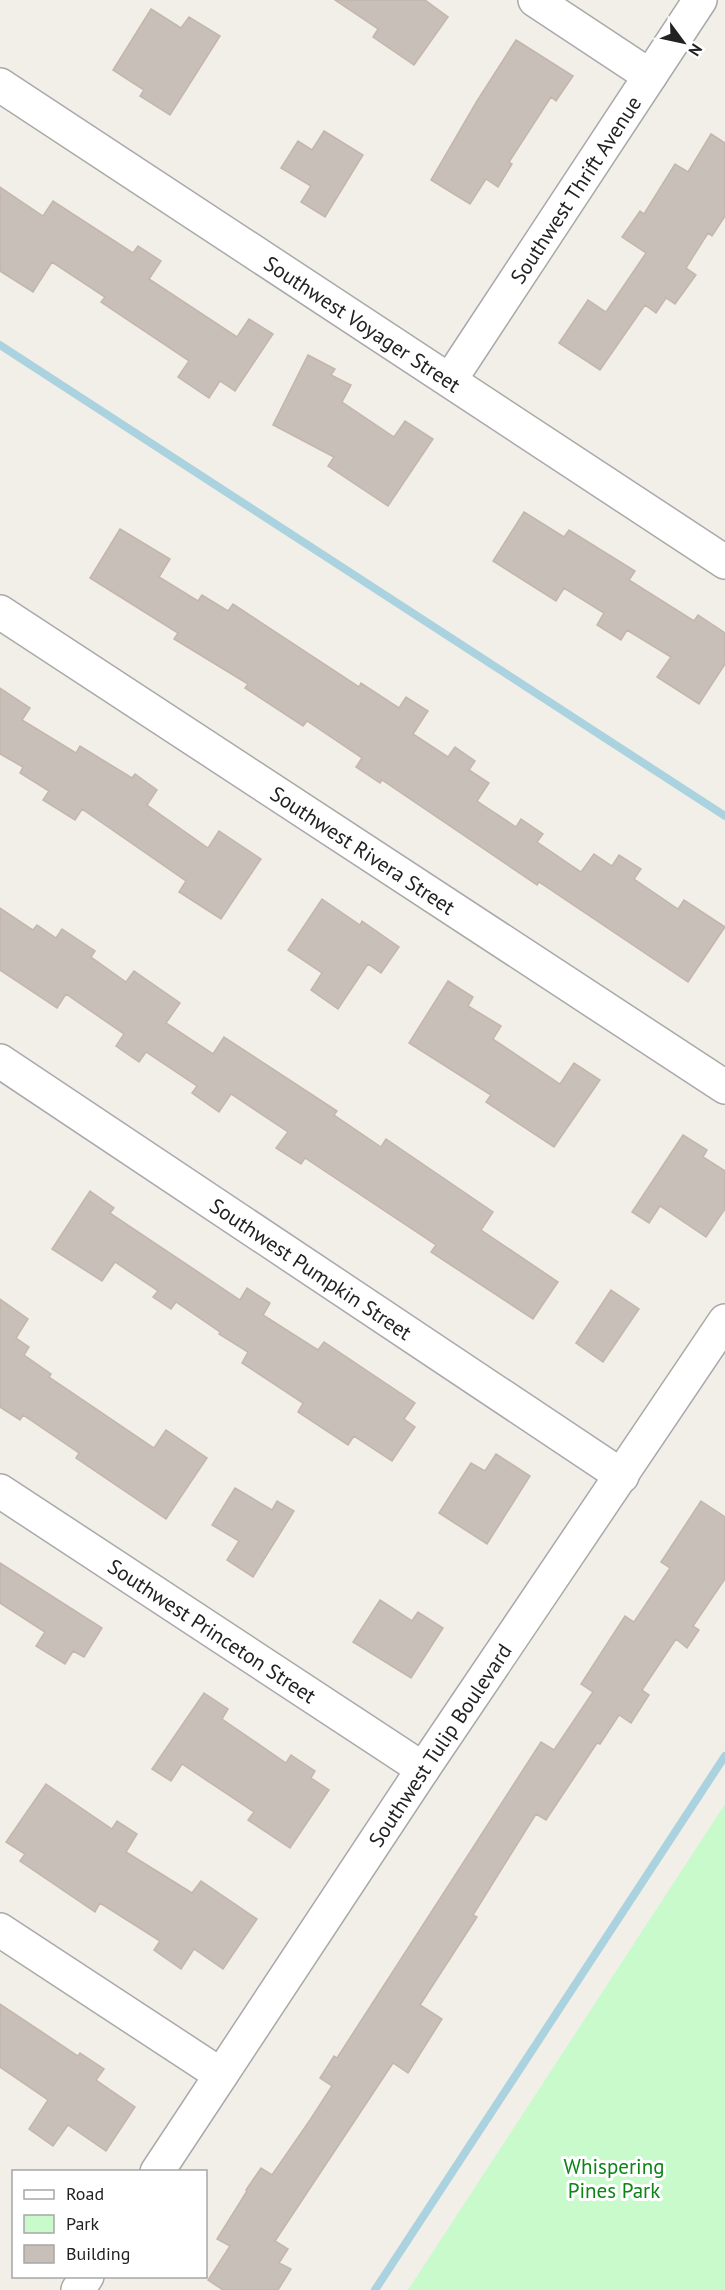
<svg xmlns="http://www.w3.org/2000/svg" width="725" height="2290" font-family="'PT Sans',sans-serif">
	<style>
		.park { fill: #c8facc }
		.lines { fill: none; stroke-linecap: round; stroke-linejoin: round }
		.stream { stroke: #aad3df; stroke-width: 8 }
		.building { fill: #c7bfb8; stroke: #c4b6ab; stroke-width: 1.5 }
		.minor-casing { stroke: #a9a9a9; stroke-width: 36 }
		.minor { stroke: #fff; stroke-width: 33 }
		.labels { text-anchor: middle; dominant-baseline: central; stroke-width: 6; stroke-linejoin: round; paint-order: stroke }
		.street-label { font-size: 21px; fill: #222; stroke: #fff }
		.park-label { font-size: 21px; fill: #0c8416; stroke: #fff }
	</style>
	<rect width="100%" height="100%" fill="#f2efe9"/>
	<path class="park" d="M 725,1804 L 725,2290 L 408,2290 Z"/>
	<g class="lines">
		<path class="stream" d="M 0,345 L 725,816
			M 375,2290 L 725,1756"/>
	</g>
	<path class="building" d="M 335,0 L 425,0 L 448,17 L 414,65 L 373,37 L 378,29 Z
		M 151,9 L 181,28 L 189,17 L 220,36 L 170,115 L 140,96 L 144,90 L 113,70 Z
		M 516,40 L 573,76 L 556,101 L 551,97 L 509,162 L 512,164 L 498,187 L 486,179 L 470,204 L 431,180 L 477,101 Z
		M 324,131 L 363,155 L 325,217 L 301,202 L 311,186 L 281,168 L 298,141 L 312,150 Z
		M 711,134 L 725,143 L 725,216 L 712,236 L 708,233 L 686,268 L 696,275 L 675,304 L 666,298 L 656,313 L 645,305 L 600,370 L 559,343 L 588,300 L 606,312 L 646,253 L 622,237 L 640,211 L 644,214 L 675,164 L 688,172 Z
		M 0,187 L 43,216 L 53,201 L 133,253 L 138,246 L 161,261 L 149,279 L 237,337 L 249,319 L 273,334 L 235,391 L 220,381 L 209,398 L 178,377 L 189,361 L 101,302 L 105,297 L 52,262 L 33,292 L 0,271 Z
		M 308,355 L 335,369 L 331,375 L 351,385 L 342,402 L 394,437 L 405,421 L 433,439 L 388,506 L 328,466 L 334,457 L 273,425 Z
		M 524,512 L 564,537 L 569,530 L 635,571 L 629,580 L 694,621 L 698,615 L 725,633 L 725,664 L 699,704 L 657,677 L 671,657 L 627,630 L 621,640 L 597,625 L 604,613 L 564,588 L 556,601 L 493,561 Z
		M 120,529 L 170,559 L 159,577 L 198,601 L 202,595 L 228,611 L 233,604 L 359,687 L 361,683 L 399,708 L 406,697 L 428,711 L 413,734 L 448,757 L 455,747 L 475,761 L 469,770 L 489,783 L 477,801 L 516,827 L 521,819 L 543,834 L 537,842 L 581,872 L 594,854 L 612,866 L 619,855 L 641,869 L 634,879 L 678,909 L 684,900 L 725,927 L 688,982 L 539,882 L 537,885 L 382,780 L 380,783 L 356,767 L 362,758 L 307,721 L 303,726 L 245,688 L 248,684 L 174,639 L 178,633 L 90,578 Z
		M 0,688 L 30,708 L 22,720 L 76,753 L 80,746 L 132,778 L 135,774 L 157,790 L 147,805 L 208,848 L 219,831 L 261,859 L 221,919 L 179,892 L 186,881 L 82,809 L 75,820 L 43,800 L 49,791 L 20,773 L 23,767 L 0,754 Z
		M 322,899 L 360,925 L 362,921 L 399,947 L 381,973 L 368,964 L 338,1009 L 311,990 L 322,973 L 288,950 Z
		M 0,908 L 33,930 L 37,925 L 56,938 L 62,929 L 95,951 L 91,957 L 126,982 L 134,971 L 180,1003 L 166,1023 L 213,1054 L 224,1037 L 337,1111 L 334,1115 L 381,1147 L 386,1139 L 493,1212 L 481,1230 L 558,1282 L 533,1319 L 431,1252 L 436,1245 L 305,1158 L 301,1164 L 276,1148 L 288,1132 L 231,1094 L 219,1112 L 192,1093 L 197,1086 L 146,1052 L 139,1062 L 116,1046 L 124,1034 L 66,994 L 57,1008 L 0,970 Z
		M 448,981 L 473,997 L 468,1006 L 501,1026 L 493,1039 L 560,1084 L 574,1063 L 600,1080 L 554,1147 L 486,1102 L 491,1095 L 409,1043 Z
		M 683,1135 L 707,1150 L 703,1157 L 725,1171 L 725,1209 L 706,1237 L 660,1206 L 649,1223 L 632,1212 Z
		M 90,1191 L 114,1208 L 110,1213 L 240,1300 L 247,1288 L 270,1303 L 263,1315 L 318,1350 L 324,1342 L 415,1403 L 404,1419 L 415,1427 L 392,1461 L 354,1436 L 348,1445 L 298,1412 L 303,1403 L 242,1363 L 248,1352 L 219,1334 L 220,1332 L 176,1302 L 171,1309 L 153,1297 L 158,1291 L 115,1262 L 102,1281 L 52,1249 Z
		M 611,1290 L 639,1309 L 603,1362 L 576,1343 Z
		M 0,1299 L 28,1319 L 16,1338 L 29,1347 L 24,1355 L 51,1374 L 49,1377 L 154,1448 L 166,1430 L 207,1458 L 166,1519 L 76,1458 L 79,1453 L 23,1415 L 20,1420 L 0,1407 Z
		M 496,1454 L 530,1476 L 487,1544 L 439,1513 L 471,1463 L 485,1471 Z
		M 235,1488 L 272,1510 L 277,1501 L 294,1511 L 253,1577 L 227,1560 L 239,1541 L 212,1525 Z
		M 701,1501 L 725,1517 L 725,1579 L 693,1626 L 699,1630 L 687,1648 L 676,1639 L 642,1690 L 649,1695 L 631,1723 L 619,1715 L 600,1744 L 597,1743 L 546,1820 L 536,1814 L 473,1915 L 477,1917 L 420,2005 L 442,2019 L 408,2073 L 393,2063 L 275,2241 L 288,2249 L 279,2263 L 291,2269 L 278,2290 L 223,2290 L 208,2280 L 230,2246 L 217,2239 L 247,2191 L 246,2190 L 261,2168 L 272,2175 L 310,2120 L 332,2086 L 320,2078 L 334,2056 L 337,2058 L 541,1742 L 554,1750 L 593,1692 L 581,1684 L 625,1616 L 634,1622 L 670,1568 L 661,1562 Z
		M 0,1563 L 102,1628 L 84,1657 L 73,1651 L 65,1664 L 36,1646 L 45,1632 L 0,1603 Z
		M 380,1600 L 412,1621 L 418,1612 L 443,1628 L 411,1678 L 353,1642 Z
		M 204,1693 L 228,1709 L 222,1719 L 286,1763 L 291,1755 L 315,1771 L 311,1778 L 329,1790 L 290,1848 L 248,1820 L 254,1812 L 182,1764 L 171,1781 L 152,1769 Z
		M 46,1784 L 112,1829 L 117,1821 L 137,1834 L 126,1852 L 192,1893 L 201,1881 L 257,1919 L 223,1969 L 194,1949 L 181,1969 L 154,1950 L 160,1941 L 100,1903 L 95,1912 L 20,1861 L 25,1854 L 6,1842 Z
		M 0,2004 L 78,2056 L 80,2053 L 104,2069 L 96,2080 L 135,2107 L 106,2151 L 68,2125 L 53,2146 L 29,2129 L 48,2100 L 0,2067 Z"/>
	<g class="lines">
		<defs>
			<g id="minor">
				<path d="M 535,0 L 650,76"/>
				<path id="s1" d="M 0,85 L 725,562"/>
				<path id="s2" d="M 450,380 L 700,0"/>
				<path id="s3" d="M 0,612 L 725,1087"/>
				<path id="s4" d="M 0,1061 L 622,1476"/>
				<path id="s5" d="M 0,1491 L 423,1769"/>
				<path d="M 0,1930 L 221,2075"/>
				<path id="s6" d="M 157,2172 L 423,1769 L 725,1321"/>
				<path d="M 78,2290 L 87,2276"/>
			</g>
		</defs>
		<use href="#minor" class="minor-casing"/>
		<use href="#minor" class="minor"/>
	</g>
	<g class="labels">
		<g class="street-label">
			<text stroke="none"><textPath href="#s2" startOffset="228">Southwest Thrift Avenue</textPath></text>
			<text stroke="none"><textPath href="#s1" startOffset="434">Southwest Voyager Street</textPath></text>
			<text stroke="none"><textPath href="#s3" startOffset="434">Southwest Rivera Street</textPath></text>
			<text stroke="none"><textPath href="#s4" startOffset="374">Southwest Pumpkin Street</textPath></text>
			<text stroke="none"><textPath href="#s5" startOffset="254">Southwest Princeton Street</textPath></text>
			<text stroke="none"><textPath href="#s6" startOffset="512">Southwest Tulip Boulevard</textPath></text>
		</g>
		<g class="park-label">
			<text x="614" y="2166">Whispering<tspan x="614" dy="24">Pines Park</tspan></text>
		</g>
	</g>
	<rect x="12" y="2170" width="195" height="108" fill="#ffffff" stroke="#a7a7a7" stroke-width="1.5"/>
	<rect x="24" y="2190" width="30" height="9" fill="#ffffff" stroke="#a7a7a7" stroke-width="1.5"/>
	<text x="66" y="2200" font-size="18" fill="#222222">Road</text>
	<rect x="24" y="2215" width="30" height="18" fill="#c8facc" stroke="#a7a7a7" stroke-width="1.5"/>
	<text x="66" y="2230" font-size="18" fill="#222222">Park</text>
	<rect x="24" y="2245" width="30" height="18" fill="#c7bfb8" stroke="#a7a7a7" stroke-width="1.5"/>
	<text x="66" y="2260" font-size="18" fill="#222222">Building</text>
	<g transform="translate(683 42) rotate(123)" stroke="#ffffff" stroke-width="4.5" paint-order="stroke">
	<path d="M0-4.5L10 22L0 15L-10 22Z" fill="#222222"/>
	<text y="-9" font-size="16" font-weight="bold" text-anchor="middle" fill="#222222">N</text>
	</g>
</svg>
